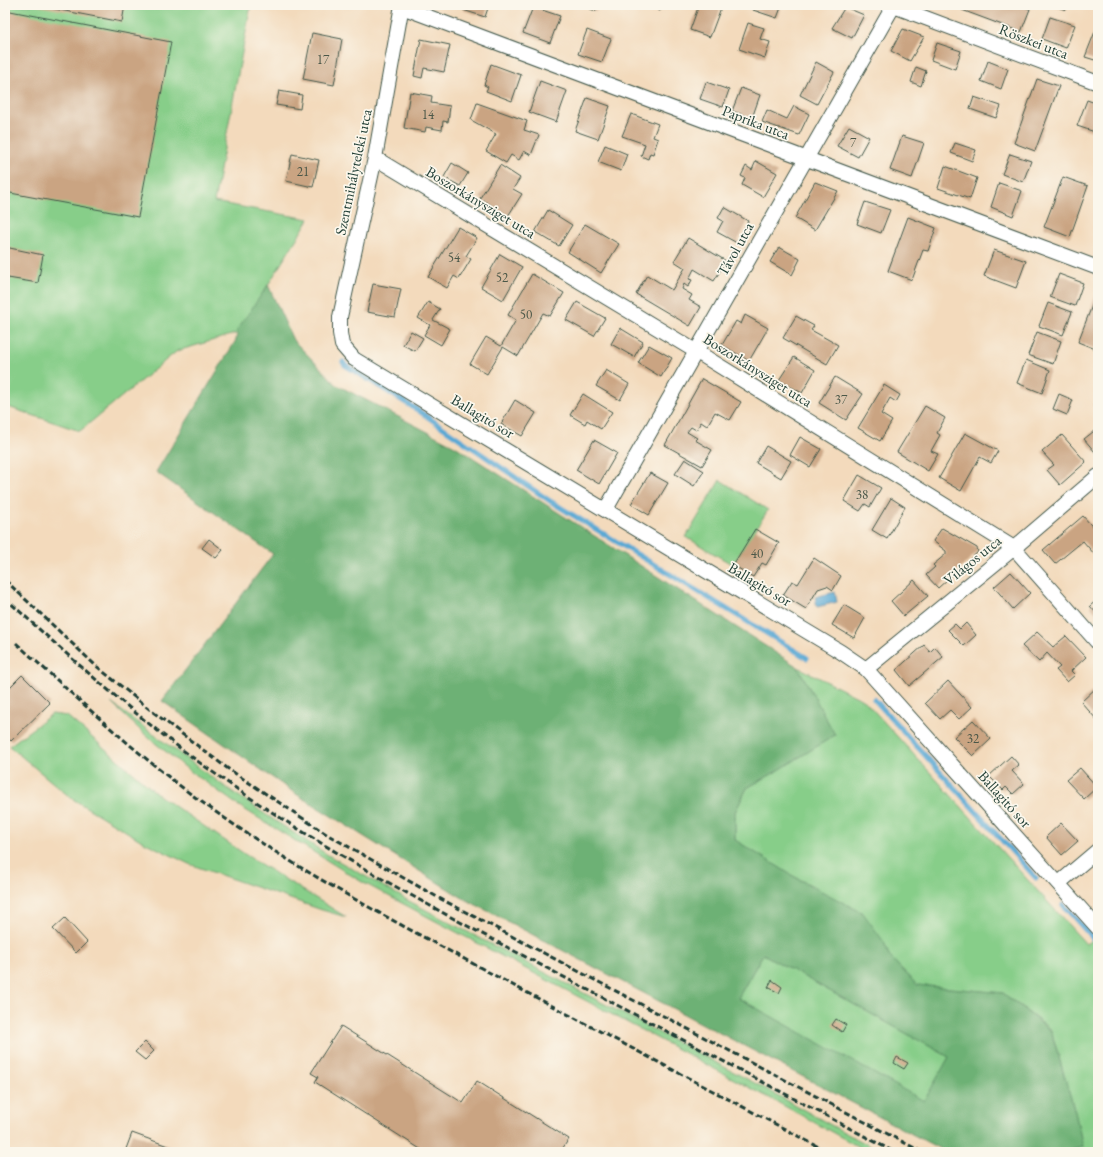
<svg xmlns="http://www.w3.org/2000/svg" width="1103" height="1157" font-family="'EB Garamond',serif">
	<style>
		.green { fill: #87ce89; stroke: #53865e }
		.forest { fill: #6db175; stroke: #467754; fill-rule: evenodd }
		.water { fill: #5aa9d4; stroke: #3c7384 }
		.lines { fill: none; stroke-linecap: round; stroke-linejoin: round }
		.stream { stroke: #5aa9d4; stroke-width: 5 }
		.building { fill: #caa482 }
		.street-casing { stroke: #3f5548; stroke-width: 16 }
		.street { stroke: #fff; stroke-width: 14 }
		.rail { stroke: #1f3d34; stroke-width: 3; stroke-dasharray: 6 3; stroke-linecap: butt }
		.labels { text-anchor: middle; dominant-baseline: central; stroke-width: 3.5; stroke-linejoin: round; paint-order: stroke }
		.number-label { font-size: 13px; fill: #4a5748 }
		.street-label { font-size: 15px; fill: #1f3d34; stroke: #fbf7ec }
	</style>
	<rect width="100%" height="100%" fill="#fbf7ec"/>
	<filter id="ink" filterUnits="userSpaceOnUse"><feTurbulence type="fractalNoise" baseFrequency=".025" numOctaves="2"/><feDisplacementMap in="SourceGraphic" scale="8" xChannelSelector="R" yChannelSelector="G"/><feConvolveMatrix kernelMatrix="1 2 1 2 8 2 1 2 1" color-interpolation-filters="sRGB"/></filter>
	<filter id="wash" filterUnits="userSpaceOnUse"><feTurbulence type="fractalNoise" baseFrequency=".012" numOctaves="4" result="noise"/><feDisplacementMap in="SourceGraphic" scale="16" xChannelSelector="R" yChannelSelector="G"/><feGaussianBlur stdDeviation="0.9" result="paint"/><feColorMatrix in="noise" values="0 0 0 0 0 0 0 0 0 0 0 0 0 0 0 0 0 1.4 0 .05"/><feComposite in="paint" operator="in"/></filter>
	<g filter="url(#wash)">
		<rect width="100%" height="100%" fill="#f3dabc"/>
		<path class="green" d="M 5,5 L 251,5 L 214,202 L 309,219 L 238,333 L 177,351 L 80,431 L 5,406 Z
			M 720,480 L 768,510 L 733,565 L 686,537 Z
			M 798,667 L 865,701 L 1086,944 L 1098,935 L 1098,1152 L 1064,1152 L 1083,1147 L 1075,1112 L 1051,1030 L 1003,993 L 917,985 L 889,956 L 884,942 L 817,888 L 793,876 L 735,840 L 735,812 L 747,788 L 779,770 L 835,735 Z
			M 111,703 L 224,786 L 268,816 L 328,855 L 409,901 L 770,1091 L 840,1130 L 882,1152 L 868,1152 L 777,1102 L 362,882 L 239,806 L 190,771 L 150,739 Z
			M 52,714 L 67,716 L 160,796 L 246,855 L 346,917 L 322,910 L 189,864 L 142,841 L 71,798 L 9,746 Z
			M 763,954 L 949,1057 L 924,1102 L 738,998 Z"/>
		<path class="forest" d="M 268,285 L 293,340 L 337,385 L 455,446 L 798,667 L 835,735 L 779,770 L 747,788 L 735,812 L 735,840 L 793,876 L 863,913 L 884,942 L 889,956 L 917,985 L 1003,993 L 1051,1031 L 1075,1112 L 1083,1147 L 1064,1152 L 946,1152 L 461,897 L 296,794 L 162,701 L 273,554 L 156,472 L 236,340 L 237,330 ZM 763,954 L 949,1057 L 924,1101 L 738,998 Z"/>
		<path class="water" d="M 835,592 L 837,602 L 817,607 L 815,597 Z"/>
		<g class="lines">
			<path class="stream" d="M 343,362 L 345,365 L 416,409 L 550,501 L 807,658
				M 874,699 L 1036,878
				M 1063,905 L 1098,944"/>
		</g>
		<g id="blocks">
			<path class="building" d="M 34,5 L 125,5 L 122,22 Z
				M 465,5 L 489,5 L 485,17 L 463,10 Z
				M 579,5 L 598,5 L 596,11 Z
				M 647,5 L 663,5 L 660,11 Z
				M 699,5 L 722,5 L 710,37 L 690,30 Z
				M 754,5 L 782,5 L 777,18 L 753,10 Z
				M 964,5 L 1018,5 L 1030,9 L 1021,32 L 962,10 Z
				M 1052,5 L 1069,5 L 1066,10 Z
				M 533,7 L 560,16 L 550,43 L 523,33 Z
				M 845,7 L 864,15 L 852,38 L 832,28 Z
				M 5,10 L 171,42 L 138,217 L 5,192 Z
				M 1050,17 L 1075,25 L 1066,48 L 1042,39 Z
				M 748,23 L 764,28 L 760,39 L 770,42 L 765,58 L 739,49 Z
				M 1098,24 L 1098,61 L 1085,57 Z
				M 903,29 L 924,37 L 910,61 L 891,51 Z
				M 587,30 L 611,39 L 602,62 L 578,54 Z
				M 312,33 L 342,39 L 334,85 L 303,79 Z
				M 421,39 L 450,45 L 444,72 L 424,68 L 422,78 L 414,76 Z
				M 937,43 L 961,51 L 955,69 L 931,60 Z
				M 988,61 L 1008,69 L 1001,89 L 981,81 Z
				M 816,62 L 834,72 L 817,104 L 800,95 Z
				M 491,64 L 521,75 L 512,101 L 486,91 L 488,87 L 484,85 Z
				M 916,67 L 926,71 L 921,86 L 911,82 Z
				M 1037,79 L 1059,86 L 1035,151 L 1014,143 Z
				M 540,81 L 567,91 L 556,122 L 529,112 Z
				M 706,82 L 729,90 L 723,107 L 700,99 Z
				M 741,88 L 760,95 L 752,118 L 732,111 Z
				M 279,91 L 302,95 L 300,109 L 276,105 Z
				M 410,92 L 432,96 L 431,103 L 450,106 L 448,122 L 443,121 L 442,130 L 426,127 L 425,132 L 404,128 Z
				M 974,97 L 1001,106 L 996,118 L 970,109 Z
				M 587,98 L 610,106 L 598,139 L 575,131 Z
				M 1087,100 L 1098,104 L 1098,133 L 1077,126 Z
				M 477,103 L 527,121 L 524,130 L 539,135 L 531,155 L 524,151 L 519,160 L 511,155 L 506,163 L 486,151 L 496,134 L 471,120 Z
				M 794,106 L 809,114 L 799,135 L 762,122 L 767,110 L 787,119 Z
				M 631,114 L 658,124 L 653,137 L 658,139 L 653,154 L 650,153 L 648,159 L 641,156 L 645,144 L 622,136 Z
				M 849,126 L 869,137 L 858,157 L 837,146 Z
				M 902,136 L 924,143 L 912,178 L 890,170 Z
				M 955,143 L 976,150 L 972,161 L 951,153 Z
				M 605,145 L 627,154 L 621,171 L 598,162 Z
				M 292,154 L 319,160 L 313,187 L 286,181 Z
				M 1010,154 L 1031,161 L 1023,182 L 1002,174 Z
				M 756,161 L 777,173 L 763,197 L 742,185 L 745,178 L 741,176 L 746,166 L 752,170 Z
				M 452,163 L 468,173 L 460,186 L 444,177 Z
				M 500,165 L 520,178 L 513,189 L 522,194 L 508,216 L 480,198 Z
				M 945,166 L 977,178 L 970,199 L 938,188 Z
				M 1063,177 L 1088,186 L 1070,237 L 1044,227 Z
				M 815,182 L 838,191 L 815,230 L 795,218 Z
				M 999,183 L 1022,191 L 1013,216 L 991,207 Z
				M 865,202 L 890,210 L 881,233 L 857,224 Z
				M 724,207 L 748,221 L 737,243 L 717,232 L 723,221 L 718,218 Z
				M 548,210 L 572,225 L 559,246 L 535,232 Z
				M 908,217 L 936,228 L 928,251 L 923,250 L 912,280 L 888,271 Z
				M 585,224 L 619,244 L 601,273 L 568,252 Z
				M 458,227 L 477,238 L 466,256 L 471,259 L 459,279 L 454,276 L 447,288 L 428,277 Z
				M 688,238 L 726,261 L 714,281 L 694,269 L 689,279 L 692,280 L 688,287 L 684,284 L 682,289 L 692,295 L 689,300 L 701,307 L 690,326 L 636,294 L 647,275 L 672,290 L 685,268 L 674,261 Z
				M 5,247 L 43,255 L 38,283 L 8,278 L 6,287 L 5,286 Z
				M 779,247 L 800,259 L 792,275 L 770,262 Z
				M 994,250 L 1026,261 L 1016,288 L 984,276 Z
				M 500,254 L 522,267 L 503,300 L 481,287 Z
				M 532,274 L 564,293 L 550,316 L 543,313 L 518,356 L 503,347 L 487,374 L 470,364 L 486,337 L 501,346 L 516,320 L 508,315 Z
				M 1059,274 L 1083,283 L 1075,306 L 1050,297 Z
				M 373,284 L 401,289 L 395,317 L 367,312 Z
				M 1098,290 L 1098,350 L 1078,342 Z
				M 428,302 L 440,309 L 433,320 L 450,329 L 441,345 L 424,335 L 430,325 L 418,318 Z
				M 577,302 L 605,318 L 594,336 L 566,320 Z
				M 1048,303 L 1072,312 L 1063,335 L 1039,326 Z
				M 745,315 L 768,328 L 749,361 L 722,345 L 736,321 L 741,324 Z
				M 796,316 L 814,326 L 811,330 L 838,345 L 827,364 L 783,338 Z
				M 620,328 L 643,342 L 634,357 L 611,344 Z
				M 411,331 L 423,338 L 415,351 L 403,345 Z
				M 1037,332 L 1061,341 L 1053,364 L 1028,355 Z
				M 649,345 L 672,358 L 661,377 L 638,363 Z
				M 794,357 L 815,370 L 802,393 L 779,380 Z
				M 1026,360 L 1050,370 L 1042,393 L 1017,383 Z
				M 606,370 L 629,384 L 620,400 L 596,386 Z
				M 835,377 L 863,394 L 846,420 L 819,403 Z
				M 702,379 L 741,402 L 730,420 L 715,412 L 707,426 L 701,422 L 696,430 L 691,427 L 687,432 L 697,438 L 695,440 L 712,450 L 702,466 L 665,445 Z
				M 884,385 L 900,395 L 896,402 L 890,398 L 881,414 L 892,421 L 880,441 L 858,428 Z
				M 583,394 L 612,412 L 601,429 L 587,420 L 585,424 L 570,415 Z
				M 1059,394 L 1073,400 L 1067,415 L 1053,409 Z
				M 515,400 L 536,413 L 522,436 L 501,424 Z
				M 1098,401 L 1098,411 L 1093,405 Z
				M 925,406 L 945,418 L 937,433 L 940,435 L 931,451 L 938,454 L 928,471 L 897,452 Z
				M 1098,428 L 1098,450 L 1095,452 L 1084,439 Z
				M 965,433 L 998,451 L 991,463 L 980,457 L 961,491 L 939,478 Z
				M 1062,435 L 1086,462 L 1060,485 L 1047,470 L 1054,465 L 1042,452 Z
				M 800,437 L 821,449 L 810,467 L 790,455 Z
				M 594,440 L 617,453 L 599,484 L 576,470 Z
				M 766,446 L 791,461 L 781,478 L 756,463 Z
				M 685,459 L 704,471 L 694,486 L 675,474 Z
				M 650,473 L 668,483 L 649,515 L 631,504 Z
				M 859,475 L 881,488 L 870,507 L 865,504 L 860,511 L 844,501 Z
				M 891,498 L 905,507 L 887,539 L 872,530 Z
				M 1083,516 L 1098,533 L 1098,553 L 1095,555 L 1083,541 L 1055,564 L 1043,550 Z
				M 942,528 L 977,548 L 978,552 L 938,588 L 926,575 L 935,567 L 933,565 L 946,554 L 946,551 L 933,541 Z
				M 755,529 L 779,543 L 766,565 L 762,563 L 753,577 L 733,565 Z
				M 209,539 L 223,550 L 216,558 L 202,548 Z
				M 814,558 L 841,576 L 833,590 L 827,586 L 818,589 L 806,609 L 783,595 L 792,581 L 798,584 Z
				M 1011,572 L 1030,593 L 1013,609 L 994,587 Z
				M 914,580 L 928,596 L 904,616 L 891,601 Z
				M 1098,599 L 1098,615 L 1090,606 Z
				M 844,605 L 865,618 L 854,638 L 832,625 Z
				M 966,623 L 976,635 L 964,646 L 948,630 L 955,624 L 960,629 Z
				M 1037,632 L 1053,647 L 1066,636 L 1086,657 L 1071,671 L 1075,675 L 1067,682 L 1056,670 L 1060,667 L 1047,653 L 1039,662 L 1022,646 Z
				M 924,645 L 930,652 L 935,647 L 943,657 L 909,686 L 896,670 Z
				M 22,675 L 50,703 L 11,741 L 5,735 L 5,692 Z
				M 948,681 L 972,707 L 959,719 L 950,710 L 940,719 L 925,703 Z
				M 1098,686 L 1098,721 L 1081,702 Z
				M 973,720 L 991,739 L 973,756 L 954,737 Z
				M 1011,756 L 1019,765 L 1012,771 L 1024,784 L 1013,794 L 1006,787 L 1003,790 L 989,776 Z
				M 1080,768 L 1097,787 L 1084,799 L 1066,780 Z
				M 1061,823 L 1078,841 L 1062,855 L 1046,837 Z
				M 65,918 L 87,942 L 76,953 L 53,929 Z
				M 772,980 L 782,987 L 779,993 L 768,987 Z
				M 836,1019 L 846,1025 L 842,1032 L 832,1025 Z
				M 341,1026 L 463,1103 L 477,1081 L 569,1139 L 560,1152 L 425,1152 L 315,1082 L 318,1077 L 311,1073 Z
				M 145,1042 L 154,1051 L 145,1060 L 135,1052 Z
				M 897,1057 L 908,1063 L 904,1069 L 894,1063 Z
				M 132,1133 L 179,1150 L 178,1152 L 134,1152 L 126,1149 Z"/>
		</g>
	</g>
	<g filter="url(#ink)">
		<use href="#blocks" fill-opacity="0" stroke="#3f5548" stroke-width="1"/>
		<g class="lines">
			<defs>
				<path id="street" d="M 402,5 L 375,158 L 340,317 L 340,333 L 342,345 L 354,359 L 841,652 L 866,669 L 1098,928
					M 891,5 L 1098,83
					M 402,7 L 1098,268
					M 375,158 L 697,352 L 1014,548 L 1098,643
					M 606,509 L 894,5
					M 866,669 L 1014,548 L 1098,476
					M 1059,883 L 1098,850"/>
			</defs>
			<use href="#street" class="street-casing"/>
			<use href="#street" class="street"/>
			<path class="rail" d="M 5,580 L 95,665 L 153,712 L 227,768 L 328,835 L 439,898 L 922,1152
				M 5,598 C 75,662 146,726 224,780 C 330,854 444,914 558,974 C 670,1033 782,1092 894,1152
				M 16,643 C 83,703 148,766 223,817 C 313,880 411,930 507,982 C 614,1039 721,1095 828,1152
				M 5,649 L 8,652"/>
		</g>
	</g>
	<g class="labels">
		<g class="number-label">
			<text x="323" y="59">17</text>
			<text x="428" y="114">14</text>
			<text x="853" y="142">7</text>
			<text x="303" y="171">21</text>
			<text x="454" y="257">54</text>
			<text x="502" y="277">52</text>
			<text x="526" y="314">50</text>
			<text x="841" y="399">37</text>
			<text x="862" y="494">38</text>
			<text x="757" y="553">40</text>
			<text x="973" y="738">32</text>
		</g>
		<g class="street-label">
			<text transform="translate(1034 41) rotate(21)">Röszkei utca</text>
			<text transform="translate(756 122) rotate(21)">Paprika utca</text>
			<text transform="translate(353 172) rotate(-78)">Szentmihályteleki utca</text>
			<text transform="translate(481 202) rotate(31)">Boszorkánysziget utca</text>
			<text transform="translate(735 249) rotate(-61)">Távol utca</text>
			<text transform="translate(758 370) rotate(32)">Boszorkánysziget utca</text>
			<text transform="translate(483 416) rotate(31)">Ballagitó sor</text>
			<text transform="translate(972 560) rotate(-39)">Világos utca</text>
			<text transform="translate(760 584) rotate(31)">Ballagitó sor</text>
			<text transform="translate(1005 799) rotate(48)">Ballagitó sor</text>
		</g>
	</g>
	<rect width="1103" height="1157" fill="none" stroke="#fbf7ec" stroke-width="20"/>
</svg>
